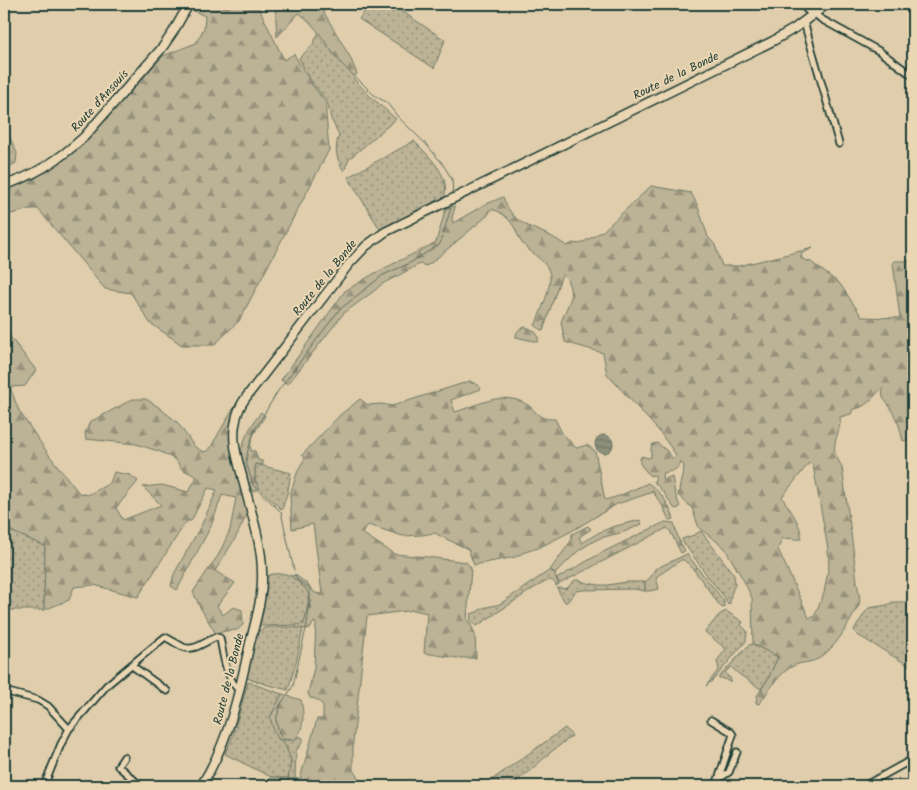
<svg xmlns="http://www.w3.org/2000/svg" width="917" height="790" font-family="Kalam,sans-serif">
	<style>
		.grass { fill: url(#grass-dots); stroke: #6e7865 }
		.forest { fill: url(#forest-firs); stroke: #6e7865; fill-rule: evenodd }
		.water { fill: url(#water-rules); stroke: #616f5e }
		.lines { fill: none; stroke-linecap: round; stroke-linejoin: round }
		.stream { stroke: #616f5e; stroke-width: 1 }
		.street-casing { stroke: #1f3d34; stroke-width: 9 }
		.secondary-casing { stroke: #1f3d34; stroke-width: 11 }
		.street { stroke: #ebd6b4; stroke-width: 5.5 }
		.secondary { stroke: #ebd6b4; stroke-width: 8 }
		.labels { text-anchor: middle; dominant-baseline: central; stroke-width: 4; stroke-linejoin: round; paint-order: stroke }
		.street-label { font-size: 12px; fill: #1f3d34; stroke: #ebd6b4 }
	</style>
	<defs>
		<pattern id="grass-dots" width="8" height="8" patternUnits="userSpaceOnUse" patternTransform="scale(1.25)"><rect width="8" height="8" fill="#bcb296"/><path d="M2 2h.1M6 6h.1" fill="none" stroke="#98927b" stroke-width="1.8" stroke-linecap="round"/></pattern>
		<pattern id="forest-firs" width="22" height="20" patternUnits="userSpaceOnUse" patternTransform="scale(1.25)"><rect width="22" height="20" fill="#bcb296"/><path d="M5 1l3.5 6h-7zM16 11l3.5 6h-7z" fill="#98927b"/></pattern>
		<pattern id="water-rules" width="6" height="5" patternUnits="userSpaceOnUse" patternTransform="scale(1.25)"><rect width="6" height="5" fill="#8d907a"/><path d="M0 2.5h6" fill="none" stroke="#737765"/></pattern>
	</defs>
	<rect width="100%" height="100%" fill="#dfcdac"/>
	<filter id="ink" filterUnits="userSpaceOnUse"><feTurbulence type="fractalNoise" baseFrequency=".02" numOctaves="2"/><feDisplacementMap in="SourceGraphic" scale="10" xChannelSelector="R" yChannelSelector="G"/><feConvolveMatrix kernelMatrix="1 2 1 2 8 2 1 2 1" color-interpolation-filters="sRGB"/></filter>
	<g filter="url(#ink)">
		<path class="grass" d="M 370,4 L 391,4 L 445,40 L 434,68 L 359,19 Z
			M 319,32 L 340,62 L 354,76 L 354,79 L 371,97 L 396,119 L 349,159 L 344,171 C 336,158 334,150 339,135 L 331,119 L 327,101 L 312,83 L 299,58 L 312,46 Z
			M 4,125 L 17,153 L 16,163 L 4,170 Z
			M 414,141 C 425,152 443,169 445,184 C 446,188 445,193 445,197 L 417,210 L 381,231 L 348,177 Z
			M 255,464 L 291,473 L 288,490 L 282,510 L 259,488 L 255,479 Z
			M 4,527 L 13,532 L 45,546 L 44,610 L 8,610 L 4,603 Z
			M 701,531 L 734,575 L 735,584 L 731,594 L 730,603 L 728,605 L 725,598 L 709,578 L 683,542 L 682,539 L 694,535 Z
			M 697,567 L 724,601 L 724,608 L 721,607 L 694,570 Z
			M 550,570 L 556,573 L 555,576 L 559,584 L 556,586 C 555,582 553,581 549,580 L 534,588 L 477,626 C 471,624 469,620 471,614 L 477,612 L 483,608 L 500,604 Z
			M 286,574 L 291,576 L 307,590 L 309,594 L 308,603 L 304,625 L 259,626 L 265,579 C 269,572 279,574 286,574 Z
			M 575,580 L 579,580 L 587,583 L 599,585 L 608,585 L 626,582 L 645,582 L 645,591 L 634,589 L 583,590 L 576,591 L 567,602 L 565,602 L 560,594 L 557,588 L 561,588 L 566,589 Z
			M 893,602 L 913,602 L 913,668 L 856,634 L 854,632 L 855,628 L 866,611 L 869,608 L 887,605 Z
			M 726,611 L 743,622 L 741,625 L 747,631 L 746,641 L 714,679 L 706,686 L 719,669 L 717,661 L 726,649 L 705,632 L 719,615 Z
			M 269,627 L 288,627 L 303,628 L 297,659 L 288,690 L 268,685 L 247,678 C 246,664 253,646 257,632 L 264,628 Z
			M 753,644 L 778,657 L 768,679 L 761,689 L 740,675 L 731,667 L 725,673 L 731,679 L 730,682 L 722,678 L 718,678 L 749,645 Z
			M 248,682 L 282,694 L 270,718 L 279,740 L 294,740 L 299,736 L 303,738 L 303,741 L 296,751 L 295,779 L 271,777 L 225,754 L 233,736 Z
			M 565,728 L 572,736 L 551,752 L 534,767 L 511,786 L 483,786 Z"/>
		<path class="forest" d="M 195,4 L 257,4 L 284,60 L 294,54 L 312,85 L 325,101 L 329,150 L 239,321 L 214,345 L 182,345 L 150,323 L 131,293 L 105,289 L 38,209 L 30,209 L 4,216 L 4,189 L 45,172 L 82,145 L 163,56 L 196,43 L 204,28 L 205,16 L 192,10 Z
			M 275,4 L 319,4 L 350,57 L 357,74 L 354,76 C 349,71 344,67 340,62 C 326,46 317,25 299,13 L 277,37 Z
			M 651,186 L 691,193 L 697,204 L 708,237 L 715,245 L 722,266 L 739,266 L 813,248 L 801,254 L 802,259 L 811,262 L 840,284 L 862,317 L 900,318 L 893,263 L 894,261 L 913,261 L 913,438 L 903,441 L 899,425 L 889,405 L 883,398 L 882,388 C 874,396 865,409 853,409 L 851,414 L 840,417 C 842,429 832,441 835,453 C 836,457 840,463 842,467 C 847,506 853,544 857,582 C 858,590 861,598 859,605 C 848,624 839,644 821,657 C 813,663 803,662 795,665 C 779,672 769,691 759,704 L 756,703 L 757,696 L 768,679 L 778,657 L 753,644 L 752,598 L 744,581 L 724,547 L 699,528 L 692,508 L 678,495 L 684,466 L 680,461 C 679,471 671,471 663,473 L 662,476 L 663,481 L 669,477 L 672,477 L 675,493 L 680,507 L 677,509 L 674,508 L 664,493 L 655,483 L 654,482 L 656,476 L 653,475 L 650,476 L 640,464 L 640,458 L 642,456 L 648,458 L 651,457 L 651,449 L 653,444 L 657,443 L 666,450 L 673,459 L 676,455 L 659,431 L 607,374 L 603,353 L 565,342 L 561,322 L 571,298 L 570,288 L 567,279 L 562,274 L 543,331 L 535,326 C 540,313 550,291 550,278 C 551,263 530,253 522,243 C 518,238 517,231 513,225 C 508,218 498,208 489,210 L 488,215 L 431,263 L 426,266 L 420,264 L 382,284 L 374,291 L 344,313 L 288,384 L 281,380 L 345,291 L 375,273 L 429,246 L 436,242 L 446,208 L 453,206 L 455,207 L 452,218 L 453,223 L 484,205 L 503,197 C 512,222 524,224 546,234 C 554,237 560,242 567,246 L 573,243 L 580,244 L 603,231 ZM 809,463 L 813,465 L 828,549 L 829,565 L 824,593 L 814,617 L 809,618 L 778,549 L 782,539 C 790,537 794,540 801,539 C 803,526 788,507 782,497 Z
			M 525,327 C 532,328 540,334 538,342 L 516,337 C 516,330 520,329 525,327 Z
			M 4,329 L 36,370 L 25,386 L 10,387 L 19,411 L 49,455 L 79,493 L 88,495 L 110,483 L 114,472 L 130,475 L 138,481 L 116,508 L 123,520 L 161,505 L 143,487 L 162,485 L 188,492 L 197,477 L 182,469 L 176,460 L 161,452 L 136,444 L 86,439 L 85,433 L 90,422 L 133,399 L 146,399 L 157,406 L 177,422 L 194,446 L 203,452 L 209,450 L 233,409 L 235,410 L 231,420 L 230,430 L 232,444 L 248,512 L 236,537 L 215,571 L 235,583 L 217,606 L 223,615 L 233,607 L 242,610 L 243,625 L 237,630 L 225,631 L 216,634 L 200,607 L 193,592 L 219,554 L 230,530 L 236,498 L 222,495 L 211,526 L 177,590 L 171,586 L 174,574 L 202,524 L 217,490 L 208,488 L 191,521 L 187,521 L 184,525 L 138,597 L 94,585 L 74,587 L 69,600 L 44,610 L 45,546 L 13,532 L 4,524 Z
			M 470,381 L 479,386 L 481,389 L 451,400 L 455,412 C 479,405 502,390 526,404 C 532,407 535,413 540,416 C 544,419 551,419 555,419 L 562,433 L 576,448 L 587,445 L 595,451 L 605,500 L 619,496 L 648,483 C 662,493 668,503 674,519 L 669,520 L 662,505 L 653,492 L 617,504 L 570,532 L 538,548 L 525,552 L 515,557 L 474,565 L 468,549 L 442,537 L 435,533 L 422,535 L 403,536 L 368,525 L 362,533 L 394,554 L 427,557 L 466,562 L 471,568 L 467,620 L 472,627 L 475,635 L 476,658 L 457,658 L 424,653 L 427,613 L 414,610 L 367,616 L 353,742 L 353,770 L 363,786 L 267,786 L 271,777 L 300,779 L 317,719 L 323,719 L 323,705 L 316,699 L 310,698 L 308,693 L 314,668 L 316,623 L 314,622 L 310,629 L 296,628 L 296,625 L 304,624 C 306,615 313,597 306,589 C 302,584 296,580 291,576 L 296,575 L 308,585 L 315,593 L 322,594 L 313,524 L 292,529 L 290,495 L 298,470 L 305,458 L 302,455 L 340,415 L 360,399 L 368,405 L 381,404 L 392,406 Z
			M 261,412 L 265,416 C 259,426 248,439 251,451 L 255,451 L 258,460 L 262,461 L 263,465 L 255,464 L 255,479 L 259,488 L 253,492 C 249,483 240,464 241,455 C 241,441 253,423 261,412 Z
			M 640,520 L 642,524 L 624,532 L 600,538 L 589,544 L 578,551 L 556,573 L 550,570 L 571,541 L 572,534 L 588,526 L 591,529 L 579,537 L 582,543 L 598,533 L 612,527 Z
			M 665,522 L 674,523 L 678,538 L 685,551 L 681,553 L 670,531 L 667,528 L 559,584 L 556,579 L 601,553 Z
			M 687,554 L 697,567 L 694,570 L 684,560 L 681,560 L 656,577 L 659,589 L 649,591 L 645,591 L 645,582 L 650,578 L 655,569 Z
			M 282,694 L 301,700 C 304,713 305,731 294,740 L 283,739 L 279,740 L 274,731 L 270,718 Z"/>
		<path class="water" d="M595 444a9 9 0 1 1 18 0a9 9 0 1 1-18 0Z"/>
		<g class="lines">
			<path class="stream" d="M 356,77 L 374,95 L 387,103 L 398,117 L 426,144 L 442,163 L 452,179 L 453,195
				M 453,204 L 611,125 L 665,100
				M 294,570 L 281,512 L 253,485 L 246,462 L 248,450 L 255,429 L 278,391 L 339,310 L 383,275 L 410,263 L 440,244 L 453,201
				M 287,786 L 291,760 L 286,747 L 279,733 L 276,720 L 281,704 L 293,686 L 307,624 L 310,602 L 310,589 L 297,579 L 295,574"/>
			<defs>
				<path id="street" d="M 801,4 L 812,15
					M 815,14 L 821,19 L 879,51 L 913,76
					M 804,22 L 839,144
					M 131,665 L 167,691
					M 4,691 L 38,700 L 48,706 L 69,729
					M 711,720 L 731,732 L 733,735 L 716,786
					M 124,757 L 118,766 L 141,786
					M 720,778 L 729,772 L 737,752
					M 44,786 L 61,744 L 69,729 L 107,685 L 165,637 C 171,640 177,644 183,647 C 194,652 206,641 216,637 L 220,638 C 224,659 225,674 239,691
					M 864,786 L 913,759"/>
				<path id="secondary" d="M 4,185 C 35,176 60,159 84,137 L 162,48 L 173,32 L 189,4
					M 201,786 C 229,741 239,694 250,643 C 256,620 263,596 262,572 C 262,542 249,506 242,476 C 237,458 231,438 236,420 C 238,407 246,397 254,387 L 349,264 L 366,246 L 385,232 L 773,41 L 795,28 L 827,4"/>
			</defs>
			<use href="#street" class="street-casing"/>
			<use href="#secondary" class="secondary-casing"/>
			<use href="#street" class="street"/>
			<use href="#secondary" class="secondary"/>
		</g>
	</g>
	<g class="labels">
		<g class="street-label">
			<text transform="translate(676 76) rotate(-26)">Route de la Bonde</text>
			<text transform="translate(100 101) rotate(-48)">Route d'Ansouis</text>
			<text transform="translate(325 278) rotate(-51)">Route de la Bonde</text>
			<text transform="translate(229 679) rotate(-76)">Route de la Bonde</text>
		</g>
	</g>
	<rect width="917" height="790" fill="none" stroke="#ebd6b4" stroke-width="20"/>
	<rect x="10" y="10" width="897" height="770" fill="none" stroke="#1f3d34" stroke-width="2" filter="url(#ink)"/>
</svg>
